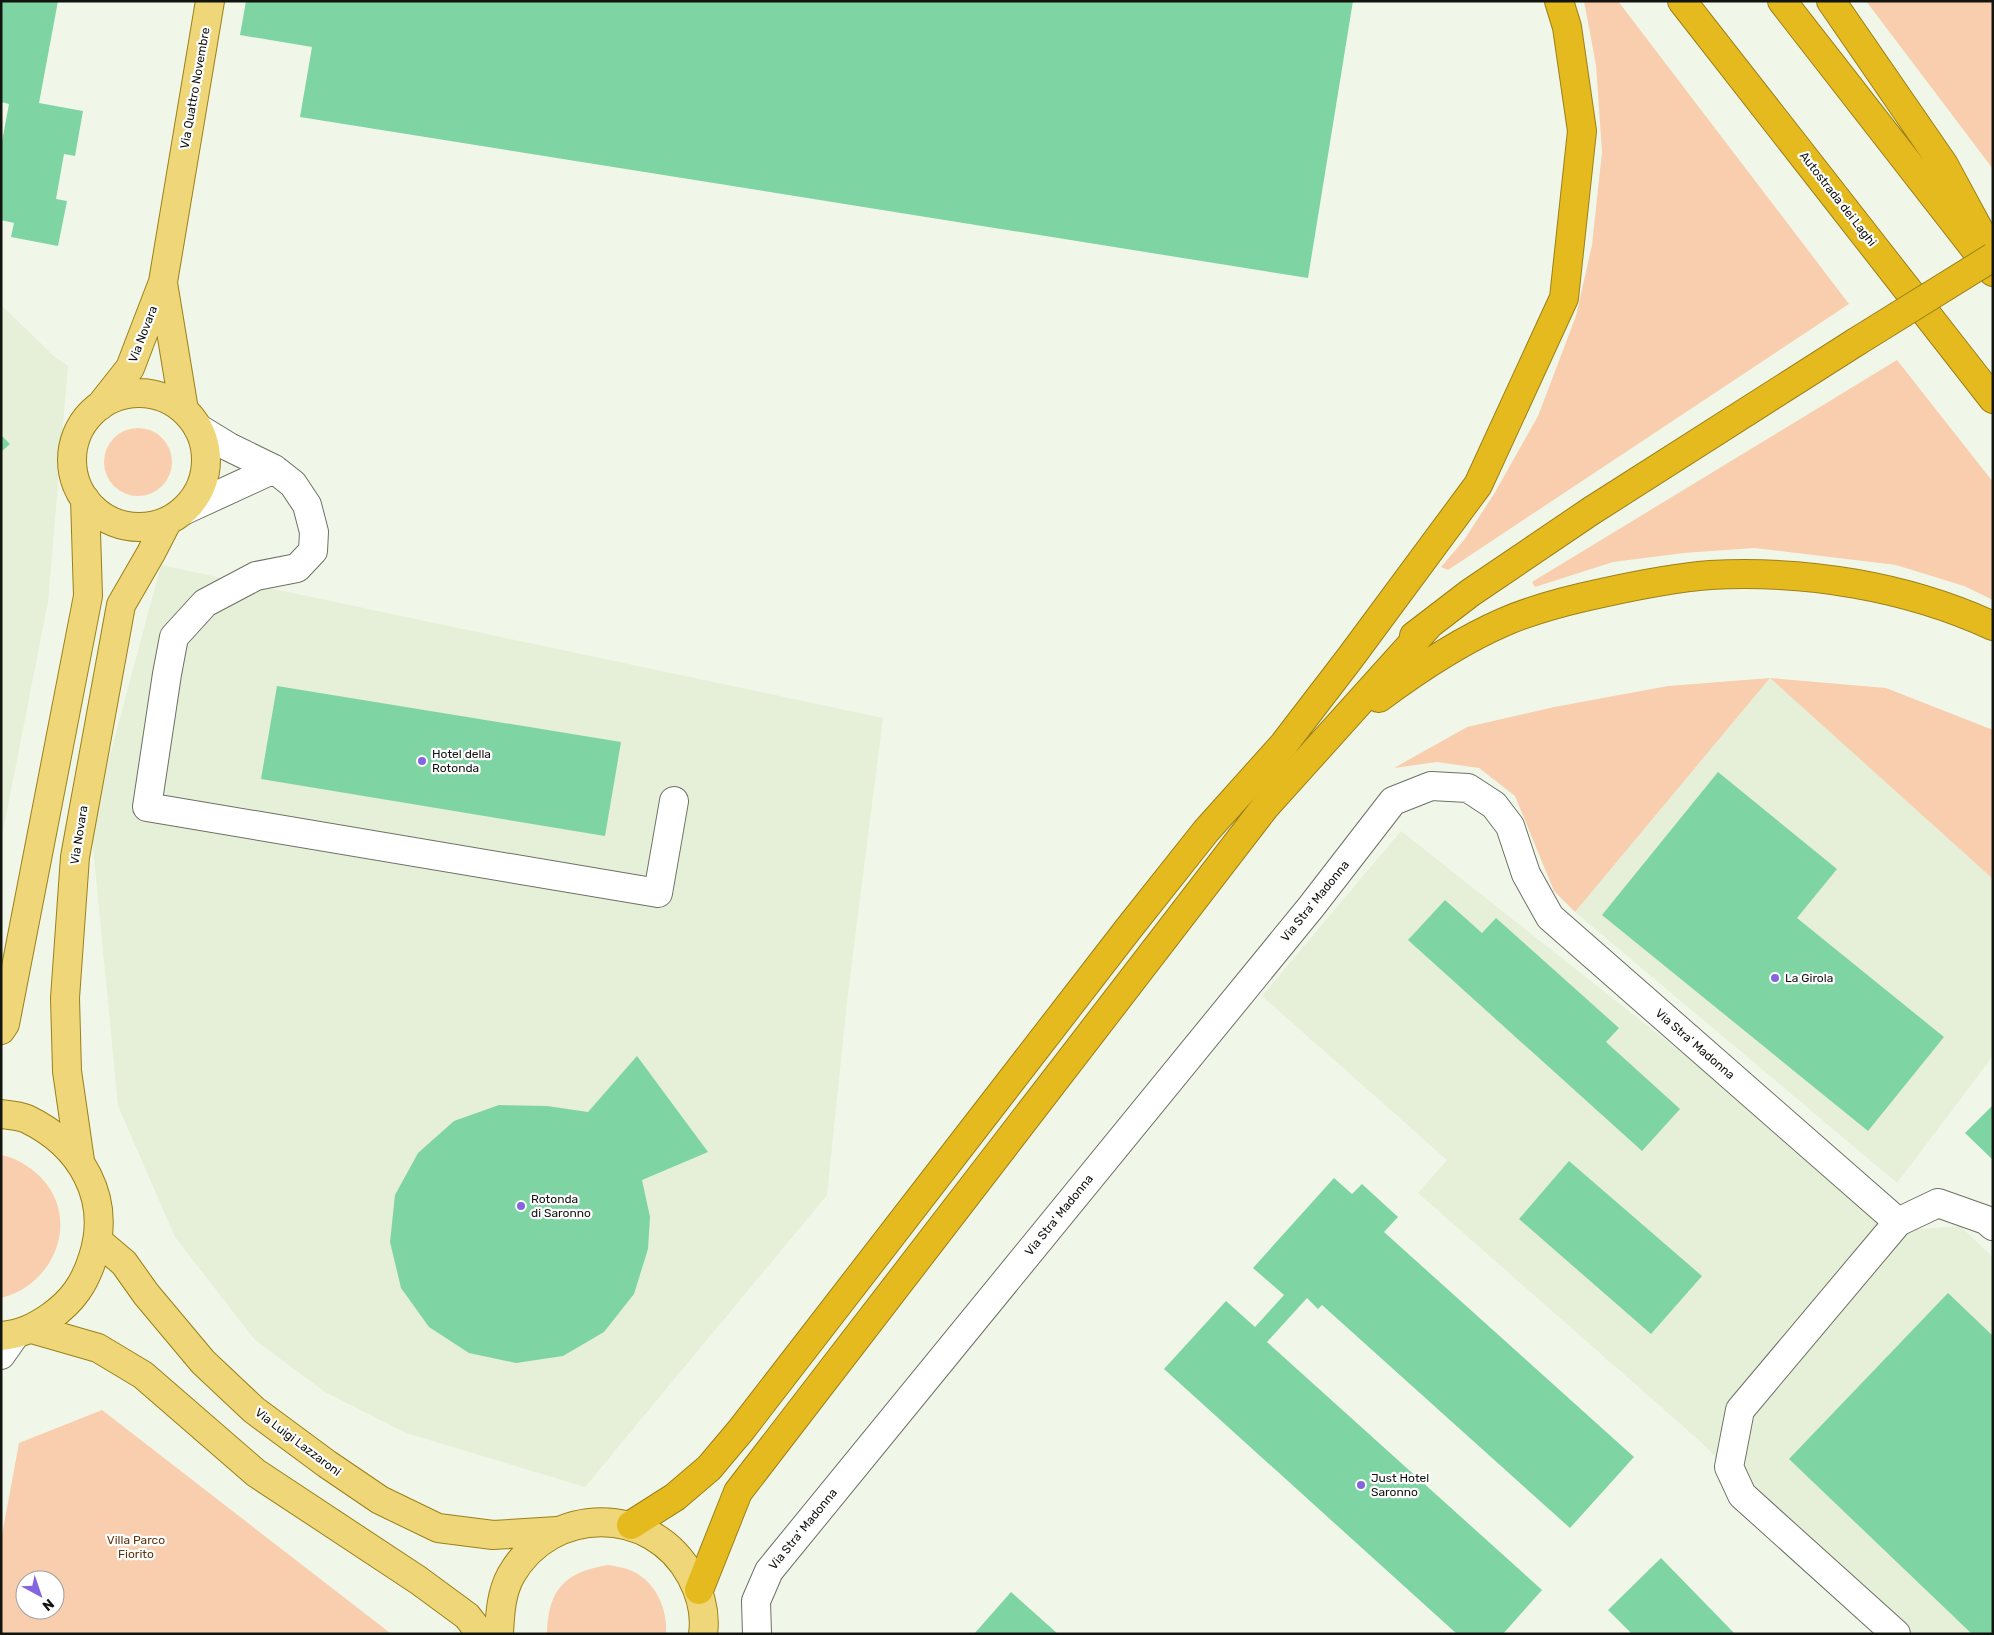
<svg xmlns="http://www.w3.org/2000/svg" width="1994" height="1635" font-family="Rubik,sans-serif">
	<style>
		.built { fill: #e6efd8 }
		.green { fill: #f8ceaf; fill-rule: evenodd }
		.building { fill: #7fd4a4 }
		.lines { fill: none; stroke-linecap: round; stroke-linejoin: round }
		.minor-casing { stroke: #6c7164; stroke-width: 30 }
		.major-casing { stroke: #9b8019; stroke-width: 30 }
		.highway-casing { stroke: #9b8019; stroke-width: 30 }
		.minor { stroke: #fff; stroke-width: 28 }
		.major { stroke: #efd678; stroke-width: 28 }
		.highway { stroke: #e5ba1e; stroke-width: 28 }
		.highway-bridge-casing { stroke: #9b8019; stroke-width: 30; stroke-linecap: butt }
		.highway-bridge { stroke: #e5ba1e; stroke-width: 28 }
		.poi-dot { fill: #8464df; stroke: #fff; stroke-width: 2 }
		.labels { text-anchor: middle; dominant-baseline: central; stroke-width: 4.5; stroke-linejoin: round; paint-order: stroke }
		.street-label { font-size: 12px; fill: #12140f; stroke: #fff }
		.poi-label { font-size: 12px; fill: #12140f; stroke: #fff; text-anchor: start }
		.park-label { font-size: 12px; fill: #62360c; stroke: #fff }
	</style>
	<rect width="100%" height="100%" fill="#f1f7e8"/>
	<path class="built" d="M 1,305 L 56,358 L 68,366 L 48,602 L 1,841 Z
		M 161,565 L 883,718 L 848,993 L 827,1195 L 585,1487 L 406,1433 L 325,1392 L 255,1340 L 175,1237 L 118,1106 L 91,826 Z
		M 1770,678 L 1993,879 L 1993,1056 L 1897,1183 L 1575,912 Z
		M 1401,831 L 1906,1230 L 1960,1226 L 1993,1257 L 1993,1634 L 1889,1634 L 1702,1443 L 1418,1193 L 1447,1160 L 1262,996 Z"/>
	<path class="green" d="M 1584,1 L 1618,1 L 1849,304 L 1448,570 L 1441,567 L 1464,540 L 1494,494 L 1538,416 L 1576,316 L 1592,245 L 1602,152 L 1596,65 Z
		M 1866,1 L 1993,1 L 1993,169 Z
		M 1897,360 L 1993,482 L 1993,600 L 1964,586 L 1896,565 L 1754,548 L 1684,553 L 1613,562 L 1535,587 L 1532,582 Z
		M104 462a34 34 0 1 1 68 0a34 34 0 1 1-68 0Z
		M 1770,678 L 1575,912 L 1554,891 L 1515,796 L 1479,768 L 1437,762 L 1394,768 L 1467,727 L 1554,707 L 1668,686 L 1770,678 L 1886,688 L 1993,730 L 1993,879 Z
		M 1,1155 C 14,1157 25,1164 35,1172 C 83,1212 58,1284 1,1298 Z
		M 102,1410 L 385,1629 L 391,1634 L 1,1634 L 1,1540 L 19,1443 ZM 25,1580 L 55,1580 L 55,1610 L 25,1610 Z
		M 608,1565 C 614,1566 621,1567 627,1569 C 654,1578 668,1607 666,1634 L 547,1634 C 548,1590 564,1572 608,1565 Z"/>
	<path class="building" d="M 1,1 L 58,1 L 39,103 L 83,111 L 75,156 L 64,154 L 56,199 L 67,201 L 58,246 L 11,237 L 14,223 L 1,220 L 1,147 L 9,104 L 1,102 Z
		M 246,1 L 1353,1 L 1308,278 L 300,117 L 312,47 L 240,35 Z
		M 1,435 L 10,444 L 1,452 Z
		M 277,686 L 621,742 L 605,836 L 261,779 Z
		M 1718,772 L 1837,869 L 1797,918 L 1944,1037 L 1868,1131 L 1602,915 Z
		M 1445,900 L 1482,933 L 1496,918 L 1619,1028 L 1606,1042 L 1680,1109 L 1642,1151 L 1408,940 Z
		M 637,1056 L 708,1152 L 642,1180 L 650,1217 L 648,1249 L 634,1294 L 604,1332 L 563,1356 L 516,1363 L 469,1353 L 429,1327 L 401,1288 L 390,1242 L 395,1195 L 418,1153 L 454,1121 L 499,1105 L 547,1106 L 588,1112 Z
		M 1993,1105 L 1993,1160 L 1965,1133 Z
		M 1569,1161 L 1702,1276 L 1651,1334 L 1519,1219 Z
		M 1334,1178 L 1352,1194 L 1362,1184 L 1398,1217 L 1384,1232 L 1634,1457 L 1570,1528 L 1322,1305 L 1318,1309 L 1307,1298 L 1267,1342 L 1542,1590 L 1503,1634 L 1457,1634 L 1164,1369 L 1226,1301 L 1255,1327 L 1284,1295 L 1253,1268 Z
		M 1948,1293 L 1993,1336 L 1993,1634 L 1972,1634 L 1789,1459 Z
		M 1661,1558 L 1735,1634 L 1632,1634 L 1608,1610 Z
		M 1011,1592 L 1058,1634 L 974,1634 Z"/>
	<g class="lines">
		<defs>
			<path id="minor" d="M 198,428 L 229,447 L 274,469 L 293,484 L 307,505 L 314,532 L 313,551 L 297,568 L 256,576 L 205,603 L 174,637 L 167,674 L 147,807 L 658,893 L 674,801
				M 185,510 L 274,469
				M 1,1355 L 15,1335
				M 757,1634 L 756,1601 L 769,1571 L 1311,907 L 1393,801 L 1431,786 L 1468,788 L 1494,805 L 1510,826 L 1526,874 L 1550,917 L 1898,1222 L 1938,1203 L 1986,1220 L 1993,1226
				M 1896,1634 L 1742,1495 L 1729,1467 L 1740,1410 L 1898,1222"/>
			<path id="major" d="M 163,283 L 184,410
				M72 460a67 67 0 1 1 134 0a67 67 0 1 1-134 0Z
				M 100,406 L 130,368 L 163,282 L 210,1
				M 1,1030 L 5,1024 L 88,596 L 85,499
				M 1,1114 C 10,1115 20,1116 27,1119 C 81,1145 112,1198 93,1257 C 85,1283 73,1301 50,1317 C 34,1328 21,1334 1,1336
				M 80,1161 L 67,1071 L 65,998 L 75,857 L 121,605 L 151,553 L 167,522
				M 98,1241 L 124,1263 L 146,1294 L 203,1362 L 254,1410 L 327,1464 L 380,1500 L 438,1528 L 493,1535 L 557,1531
				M 32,1329 L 98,1348 L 143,1375 L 256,1473 L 418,1580 L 467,1616 L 481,1634
				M 499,1634 C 500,1614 501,1593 511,1575 C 551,1505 652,1504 691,1576 C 700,1593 706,1614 703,1634"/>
			<path id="highway" d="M 1682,1 L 1993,399
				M 1782,1 L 1993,272
				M 1831,1 L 1944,165 L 1985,241
				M 1414,636 L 1470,593 L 1591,511 L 1856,342
				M 1379,698 C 1418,669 1460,641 1504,622 C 1536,608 1569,600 1602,593 C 1638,585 1673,578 1710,575 C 1806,570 1906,586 1993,626
				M 631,1525 L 675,1497 L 709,1468 L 741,1430 L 1129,928 L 1206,831 L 1284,744 L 1350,658 L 1478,485 L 1564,298 L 1582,131 L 1567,27 L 1559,1
				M 699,1590 L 738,1492 L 1265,807 L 1428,626"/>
		</defs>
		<use href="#minor" class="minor-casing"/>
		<use href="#major" class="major-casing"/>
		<use href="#highway" class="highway-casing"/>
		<use href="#minor" class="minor"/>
		<use href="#major" class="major"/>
		<use href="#highway" class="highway"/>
		<defs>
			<path id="highway-bridge" d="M 1856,342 L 1993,257"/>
		</defs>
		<use href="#highway-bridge" class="highway-bridge-casing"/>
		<use href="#highway-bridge" class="highway-bridge"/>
	</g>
	<g class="poi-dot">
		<circle cx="422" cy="761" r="5"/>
		<circle cx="1775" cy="978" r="5"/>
		<circle cx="521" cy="1206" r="5"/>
		<circle cx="1361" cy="1485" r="5"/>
	</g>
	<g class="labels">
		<g class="street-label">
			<text transform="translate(195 88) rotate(-80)">Via Quattro Novembre</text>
			<text transform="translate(1838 199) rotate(52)">Autostrada dei Laghi</text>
			<text transform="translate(143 334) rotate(-69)">Via Novara</text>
			<text transform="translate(79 835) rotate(-81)">Via Novara</text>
			<text transform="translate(1315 901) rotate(-51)">Via Stra' Madonna</text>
			<text transform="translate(1695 1044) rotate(41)">Via Stra' Madonna</text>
			<text transform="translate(1059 1215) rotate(-51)">Via Stra' Madonna</text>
			<text transform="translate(298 1442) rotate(37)">Via Luigi Lazzaroni</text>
			<text transform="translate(803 1529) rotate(-51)">Via Stra' Madonna</text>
		</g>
		<g class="poi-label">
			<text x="432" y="754">Hotel della<tspan x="432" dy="14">Rotonda</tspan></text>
			<text x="1785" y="978">La Girola</text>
			<text x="531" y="1199">Rotonda<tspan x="531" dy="14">di Saronno</tspan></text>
			<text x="1371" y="1478">Just Hotel<tspan x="1371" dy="14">Saronno</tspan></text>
		</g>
		<g class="park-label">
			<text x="136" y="1540">Villa Parco<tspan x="136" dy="14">Fiorito</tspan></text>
		</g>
	</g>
	<rect width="1994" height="1635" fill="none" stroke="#12140f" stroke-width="5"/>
	<g transform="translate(40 1595) rotate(140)"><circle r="24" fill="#ffffff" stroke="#a0a19f"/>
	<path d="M0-4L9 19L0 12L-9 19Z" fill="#8464df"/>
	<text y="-8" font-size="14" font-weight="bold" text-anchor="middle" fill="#12140f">N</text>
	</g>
</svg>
